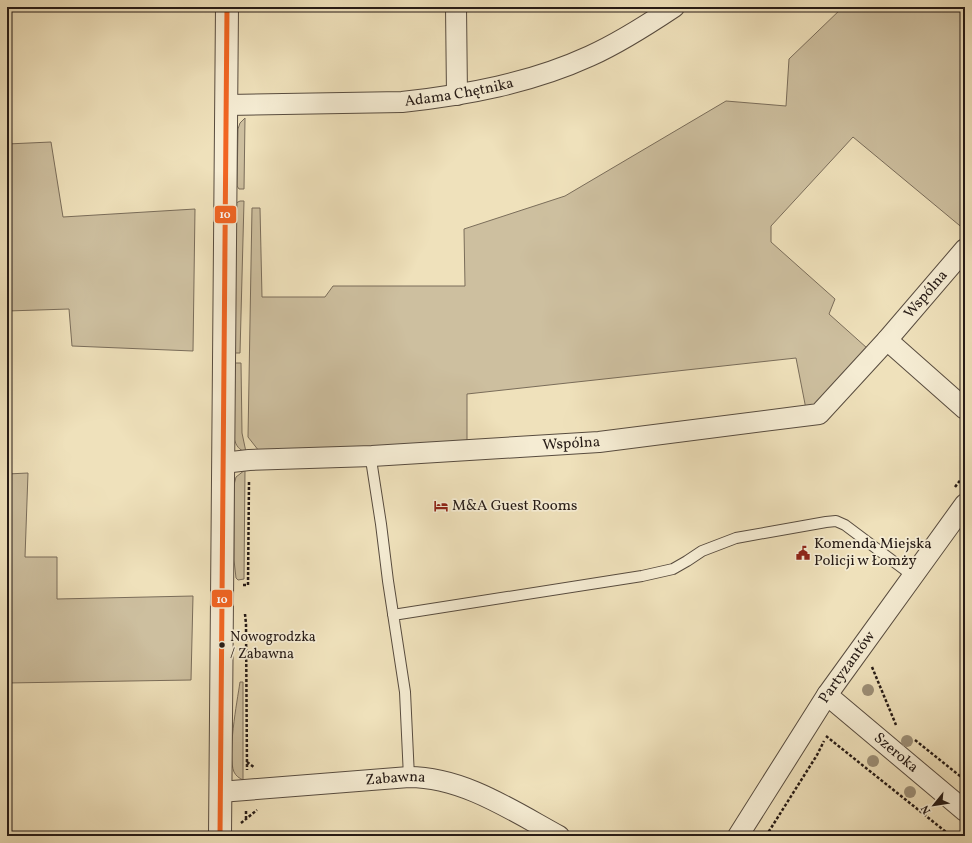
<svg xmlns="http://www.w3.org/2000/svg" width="972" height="843" font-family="Vollkorn,serif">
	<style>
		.green { fill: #cdbf9f; stroke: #7a6d5a }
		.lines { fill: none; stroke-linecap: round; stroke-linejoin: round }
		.service-casing { stroke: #584c3f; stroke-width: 12 }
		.minor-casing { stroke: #584c3f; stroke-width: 22 }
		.tertiary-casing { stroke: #584c3f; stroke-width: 24 }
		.path { stroke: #261b16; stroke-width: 2.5; stroke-dasharray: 3 2; stroke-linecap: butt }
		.service { stroke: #f5ecd3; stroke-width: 10 }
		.minor { stroke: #f5ecd3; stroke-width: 20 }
		.tertiary { stroke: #f5ecd3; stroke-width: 22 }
		.bus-1-casing { stroke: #f5ecd3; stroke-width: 8 }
		.bus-1 { stroke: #f26522; stroke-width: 5 }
		.tree { fill: #9c8f77 }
		.bus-dot { fill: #261b16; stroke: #f5ecd3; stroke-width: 1.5 }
		.labels { text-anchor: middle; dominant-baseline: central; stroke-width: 3.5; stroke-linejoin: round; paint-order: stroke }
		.bus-label { font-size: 14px; fill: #261b16; stroke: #f5ecd3; text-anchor: start }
		.street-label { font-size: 15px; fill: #261b16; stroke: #f5ecd3 }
		.poi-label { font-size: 15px; fill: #261b16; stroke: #f5ecd3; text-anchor: start }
		.line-badge { stroke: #f5ecd3; stroke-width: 1.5 }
		.badge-label { font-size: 11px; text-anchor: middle; font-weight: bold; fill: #fff }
	</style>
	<rect width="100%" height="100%" fill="#efe1bb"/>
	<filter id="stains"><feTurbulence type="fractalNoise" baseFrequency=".005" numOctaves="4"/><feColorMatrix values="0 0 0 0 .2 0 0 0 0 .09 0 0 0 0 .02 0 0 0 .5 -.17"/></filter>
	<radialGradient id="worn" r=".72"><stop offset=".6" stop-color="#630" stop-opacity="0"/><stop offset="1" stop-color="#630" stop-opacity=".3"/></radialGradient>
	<path class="green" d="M 843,7 L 965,7 L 965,230 L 853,137 L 771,226 L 771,242 L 835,299 L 829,314 L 867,348 L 819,406 L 806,409 L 796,358 L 467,394 L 467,443 L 259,451 L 248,437 L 252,208 L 260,208 L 262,297 L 325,297 L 333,286 L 465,286 L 464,229 L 565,196 L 726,101 L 786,106 L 789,59 Z
		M 245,118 L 244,189 L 239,189 L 237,186 L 238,129 L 240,123 Z
		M 51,142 L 63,217 L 195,209 L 193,351 L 72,346 L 69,309 L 7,311 L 7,144 Z
		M 240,201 L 244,201 L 240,353 L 235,353 L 236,203 Z
		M 235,363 L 241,363 L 242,433 L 246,452 C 239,450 236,446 234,438 Z
		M 245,470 L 244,579 L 238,580 L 236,578 L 234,560 L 234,485 L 236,477 Z
		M 28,473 L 25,557 L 57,557 L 57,599 L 193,596 L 191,680 L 7,683 L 7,474 Z
		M 240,682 L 243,682 L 243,780 C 239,778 236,776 234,772 C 227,755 237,702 240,682 Z"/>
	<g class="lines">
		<defs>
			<path id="service" d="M 372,456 L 372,466 L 381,524 L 388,581 L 405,692 L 409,777
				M 393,615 L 642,576 L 673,569 L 687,561 L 702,551 L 736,538 L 826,522 L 836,521 L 845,525 L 913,576"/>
			<g id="minor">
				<path d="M 456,7 L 457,95"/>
				<path id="s1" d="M 227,105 L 402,102 C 467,95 531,83 590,56 C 619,43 647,25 674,7"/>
				<path d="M 887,340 L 965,409"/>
				<path id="s2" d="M 223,463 L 249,460 L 372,456 L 599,442 L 819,414 L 887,340 L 965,249"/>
				<path id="s3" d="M 827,695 L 965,811"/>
				<path id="s4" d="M 220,792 L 409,777 C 463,777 513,811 559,836"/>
				<path id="s5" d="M 738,836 L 827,695 L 965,504"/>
			</g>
			<path id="tertiary" d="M 220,836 L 227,7"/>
		</defs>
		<use href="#service" class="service-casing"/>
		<use href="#minor" class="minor-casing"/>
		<use href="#tertiary" class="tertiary-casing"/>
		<path class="path" d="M 955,487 L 965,474
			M 243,585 L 248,585 L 249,480
			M 245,614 L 246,624 L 247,770
			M 872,667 L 896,725
			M 826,736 L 951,836
			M 915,740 L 965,780
			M 247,762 L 255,768
			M 246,819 L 246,809
			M 241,823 L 257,810
			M 766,836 L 817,755 L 824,741"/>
		<use href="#service" class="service"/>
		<use href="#minor" class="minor"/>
		<use href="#tertiary" class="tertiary"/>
		<defs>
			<path id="bus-1" d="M 220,836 L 227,7"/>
		</defs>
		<use href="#bus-1" class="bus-1-casing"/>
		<use href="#bus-1" class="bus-1"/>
	</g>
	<g class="tree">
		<circle cx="868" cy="690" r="6"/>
		<circle cx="907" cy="741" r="6"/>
		<circle cx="873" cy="761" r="6"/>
		<circle cx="910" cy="792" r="6"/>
	</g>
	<defs>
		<symbol id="hotel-bare" viewBox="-9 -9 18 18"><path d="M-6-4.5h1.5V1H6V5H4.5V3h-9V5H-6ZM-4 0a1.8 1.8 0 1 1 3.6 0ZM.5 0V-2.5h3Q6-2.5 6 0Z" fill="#8f2418" stroke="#f5ecd3" stroke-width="2.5" paint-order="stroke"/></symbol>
		<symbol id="civic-bare" viewBox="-9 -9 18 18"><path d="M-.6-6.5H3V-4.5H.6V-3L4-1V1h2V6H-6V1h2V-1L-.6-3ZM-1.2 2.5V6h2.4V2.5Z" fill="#8f2418" stroke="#f5ecd3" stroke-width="2.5" paint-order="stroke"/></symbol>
	</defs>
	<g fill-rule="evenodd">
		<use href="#hotel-bare" x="431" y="496" width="20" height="20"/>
		<use href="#civic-bare" x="793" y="543" width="20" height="20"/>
	</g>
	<circle class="bus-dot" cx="222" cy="645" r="3.5"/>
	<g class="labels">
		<g class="bus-label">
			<text x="230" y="637">Nowogrodzka<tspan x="230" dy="17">/ Zabawna</tspan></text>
		</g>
		<g class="street-label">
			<text stroke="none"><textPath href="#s1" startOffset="233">Adama Chętnika</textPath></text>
			<text stroke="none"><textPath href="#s2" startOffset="759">Wspólna</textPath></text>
			<text stroke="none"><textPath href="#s2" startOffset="349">Wspólna</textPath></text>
			<text stroke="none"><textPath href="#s5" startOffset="201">Partyzantów</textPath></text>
			<text stroke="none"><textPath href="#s3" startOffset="90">Szeroka</textPath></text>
			<text stroke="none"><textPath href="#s4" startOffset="176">Zabawna</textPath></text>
		</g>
		<g class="poi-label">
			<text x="452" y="506">M&amp;A Guest Rooms</text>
			<text x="814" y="544">Komenda Miejska<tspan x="814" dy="17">Policji w Łomży</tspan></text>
		</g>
	</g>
	<g class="line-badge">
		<rect x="214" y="205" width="23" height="19" rx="4" fill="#f26522"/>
		<rect x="211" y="589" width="22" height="19" rx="4" fill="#f26522"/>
	</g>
	<g class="badge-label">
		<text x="225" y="218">10</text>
		<text x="222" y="603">10</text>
	</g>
	<rect width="972" height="843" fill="none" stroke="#efe1bb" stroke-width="24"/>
	<rect x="8" y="8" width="956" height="827" fill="none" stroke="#261b16" stroke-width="2"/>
	<rect x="12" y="12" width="948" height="819" fill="none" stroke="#261b16"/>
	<g transform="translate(934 805) rotate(240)" stroke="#f5ecd3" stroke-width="3" paint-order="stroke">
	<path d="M0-3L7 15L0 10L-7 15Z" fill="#261b16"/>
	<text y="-6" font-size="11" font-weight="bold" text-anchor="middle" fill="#261b16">N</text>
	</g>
	<rect width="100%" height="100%" filter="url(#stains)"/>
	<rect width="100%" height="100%" fill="url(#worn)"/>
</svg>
